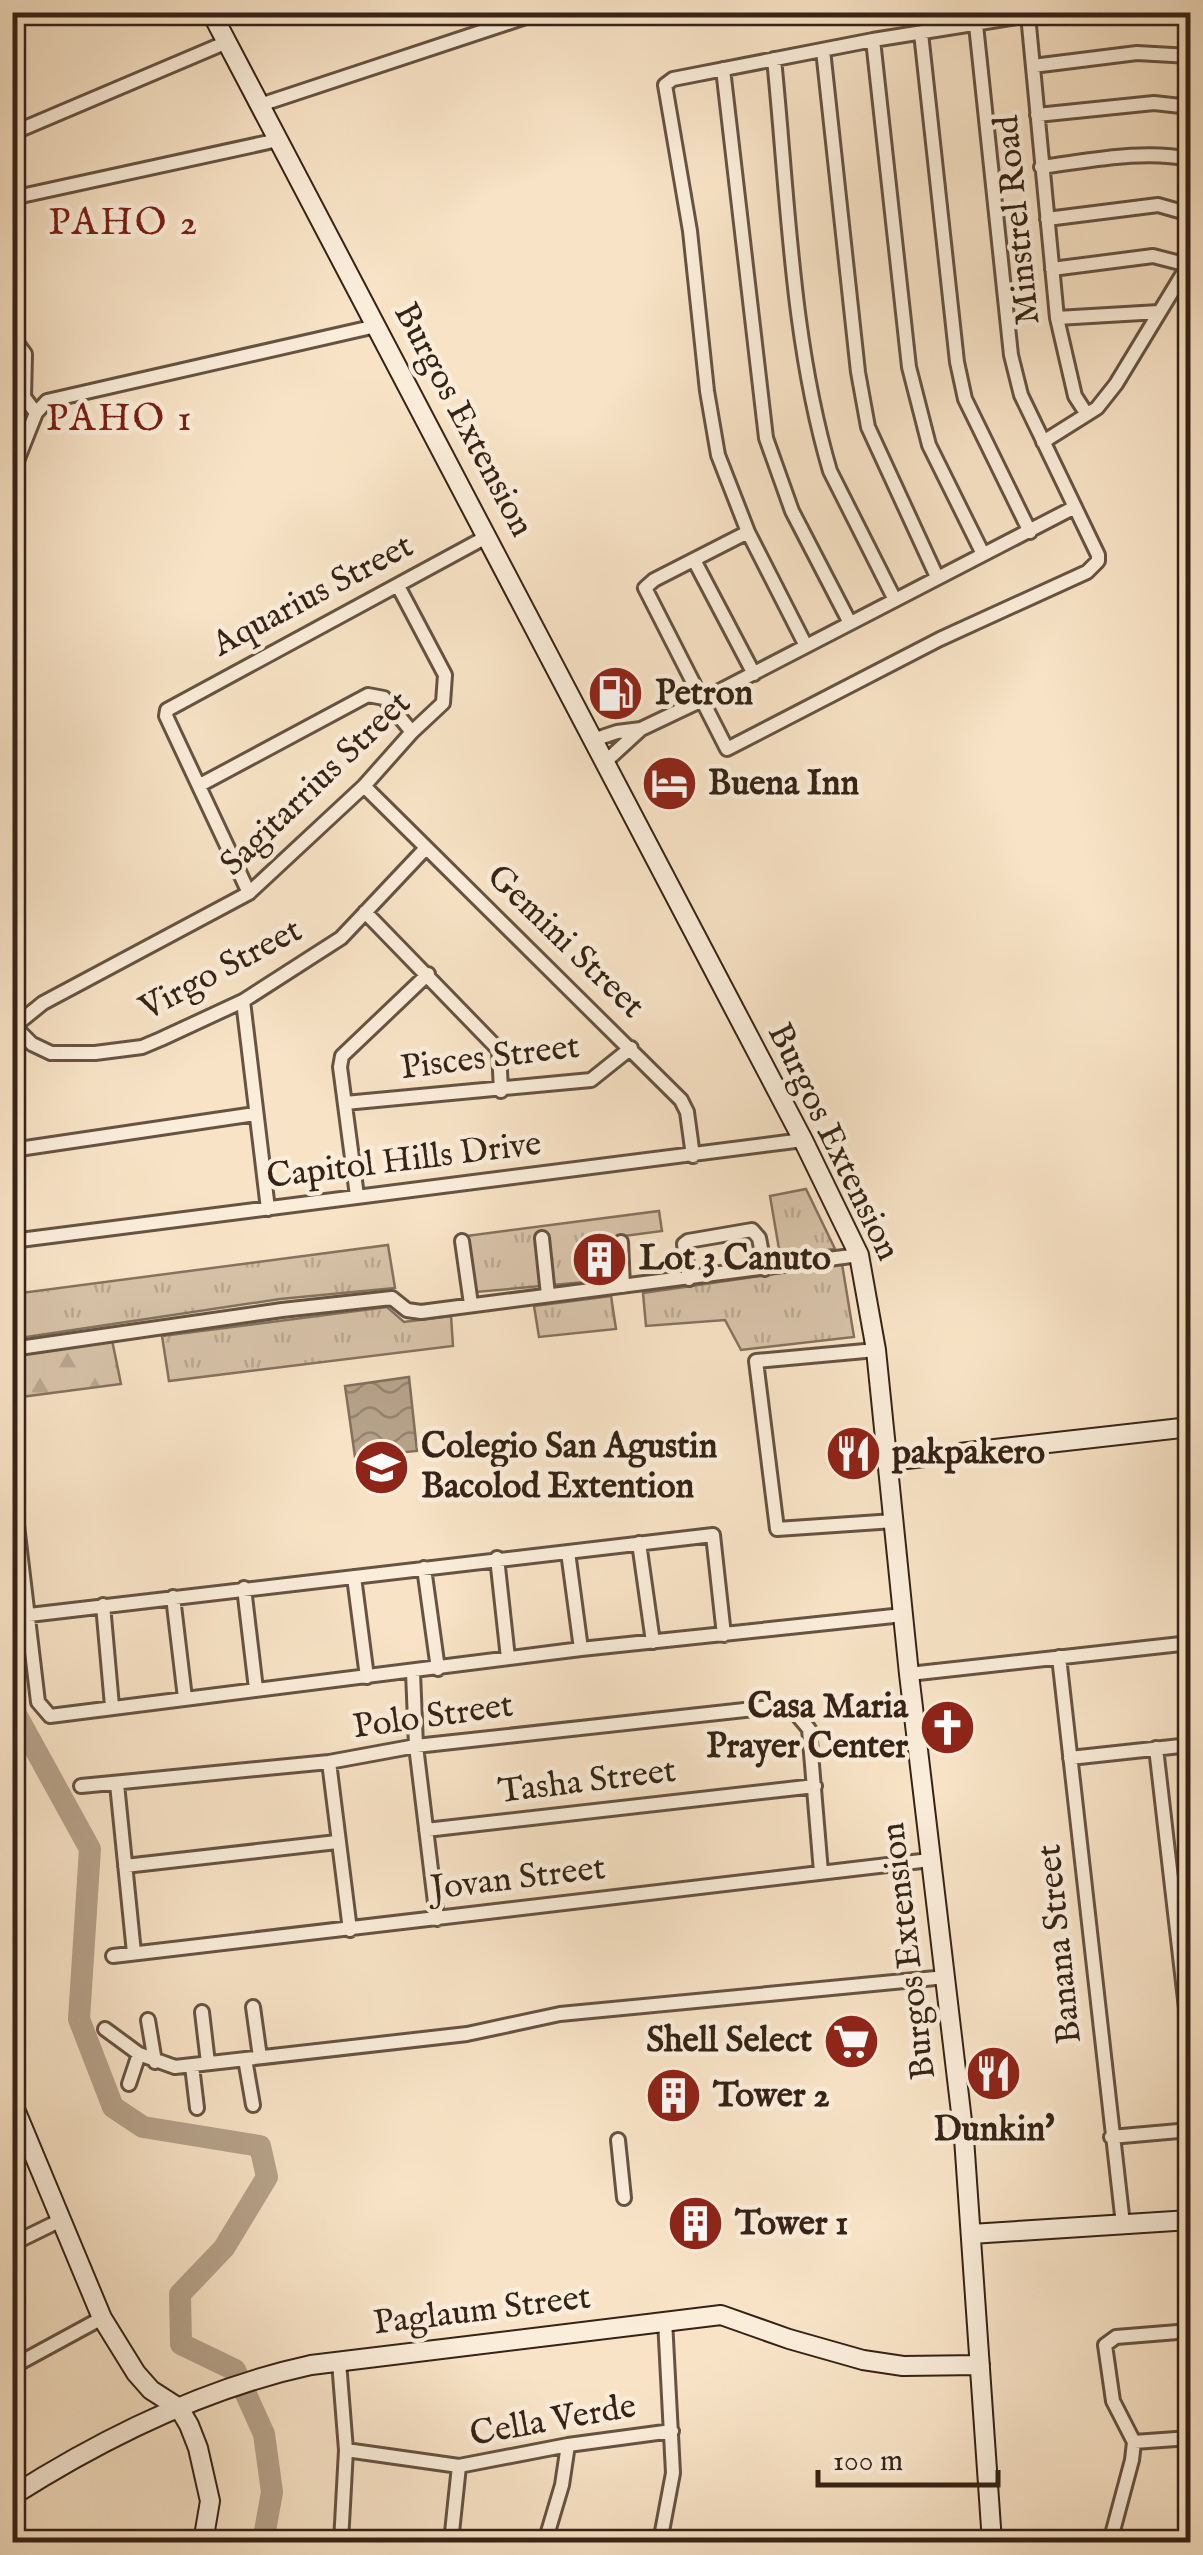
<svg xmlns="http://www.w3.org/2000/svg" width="1203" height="2555" font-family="'IM FELL English',serif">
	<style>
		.grass { fill: url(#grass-tufts); stroke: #86725f; stroke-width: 2.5 }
		.forest { fill: url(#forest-firs); stroke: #86725f; stroke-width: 2.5 }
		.water { fill: url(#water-waves); stroke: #836f5c; stroke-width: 2.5 }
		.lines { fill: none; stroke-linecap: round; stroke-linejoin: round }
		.river { stroke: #b6a28a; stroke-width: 22 }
		.street-casing { stroke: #665342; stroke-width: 18 }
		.secondary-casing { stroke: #362316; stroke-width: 22 }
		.street { stroke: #faedda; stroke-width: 12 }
		.secondary { stroke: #faedda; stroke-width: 18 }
		.labels { text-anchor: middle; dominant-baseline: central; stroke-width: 9; stroke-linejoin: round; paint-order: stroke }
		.street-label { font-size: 35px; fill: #362316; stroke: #faedda }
		.poi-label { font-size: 35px; font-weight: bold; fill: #362316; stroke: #faedda; text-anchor: start }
		.neighbourhood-label { font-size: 38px; letter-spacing: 2.5px; fill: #7a1f14; stroke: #faedda }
	</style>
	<defs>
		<pattern id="grass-tufts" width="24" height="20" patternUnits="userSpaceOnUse" patternTransform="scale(2.5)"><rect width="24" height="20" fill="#d7c2a8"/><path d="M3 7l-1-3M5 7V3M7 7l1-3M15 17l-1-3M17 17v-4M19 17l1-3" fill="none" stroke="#b9a690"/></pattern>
		<pattern id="forest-firs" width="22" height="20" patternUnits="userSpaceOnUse" patternTransform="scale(2.5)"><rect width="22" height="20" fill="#d7c2a8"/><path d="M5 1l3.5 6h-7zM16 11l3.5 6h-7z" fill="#b9a690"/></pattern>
		<pattern id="water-waves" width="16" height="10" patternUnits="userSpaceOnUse" patternTransform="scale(2.5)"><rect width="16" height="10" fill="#b6a28a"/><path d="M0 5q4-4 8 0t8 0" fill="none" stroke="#958470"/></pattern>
	</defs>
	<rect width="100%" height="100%" fill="#f8e3c6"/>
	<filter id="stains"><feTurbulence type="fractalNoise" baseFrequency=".002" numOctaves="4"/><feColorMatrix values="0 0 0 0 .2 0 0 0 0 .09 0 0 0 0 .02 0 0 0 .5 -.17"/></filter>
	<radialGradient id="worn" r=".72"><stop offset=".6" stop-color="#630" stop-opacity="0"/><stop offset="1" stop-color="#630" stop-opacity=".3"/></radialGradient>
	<path class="grass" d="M 806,1189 L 835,1249 L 780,1255 L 770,1196 Z
		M 659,1211 L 662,1231 L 579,1242 L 586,1282 L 476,1292 L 466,1236 Z
		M 388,1245 L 395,1288 L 280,1299 L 13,1339 L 13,1294 Z
		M 842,1264 L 854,1337 L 741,1350 L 725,1320 L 646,1326 L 643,1293 Z
		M 611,1296 L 616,1329 L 539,1337 L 534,1306 Z
		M 387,1307 L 404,1322 L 451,1316 L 453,1346 L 169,1381 L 162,1336 Z"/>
	<path class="forest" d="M 112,1340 L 121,1384 L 13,1398 L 12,1353 Z"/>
	<path class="water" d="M 409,1377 L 417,1451 L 355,1457 L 345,1386 Z"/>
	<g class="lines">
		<path class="river" d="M 12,1707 L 90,1849 L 79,2019 L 113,2107 L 143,2127 L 260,2146 L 267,2177 L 224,2248 L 180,2294 L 181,2344 L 235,2370 L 264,2434 L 272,2492 L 263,2542"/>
		<defs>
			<path id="street" d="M 1028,15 L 1057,318 L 1075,396 L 1086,413
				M 921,33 L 957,362 L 965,399 L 1030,532
				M 873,40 L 909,367 L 929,445 L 983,554
				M 823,50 L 858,372 L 868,427 L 937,577
				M 774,59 C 788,196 791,339 830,471 L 895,600
				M 1033,66 L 1137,53 L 1190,56
				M 723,69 L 766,438 L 792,511 L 850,623
				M 260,105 L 541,12
				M 1037,115 L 1154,103 L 1190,107
				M 22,129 L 227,42
				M 1041,167 C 1089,161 1142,149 1190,159
				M 12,198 L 278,140
				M 1047,219 L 1158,205 L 1190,214
				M 1052,269 L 1153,256 L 1188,265
				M 1057,318 L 1159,312
				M 12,336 L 25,354 L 24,397 L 36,413
				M 1043,442 L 1097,408 L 1116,384 L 1190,262
				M 15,466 L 36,413 L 47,401 L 376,326
				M 748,532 L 654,580 L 645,588 L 727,749 L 940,639 L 1087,572 L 1098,561 L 1098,555 L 1021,395 L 1011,355 L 976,25
				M 694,560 L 754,674
				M 806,646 L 748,532 L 718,455 L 707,391 L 690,231 L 665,85 L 673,79 L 873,40 L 1048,12
				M 593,740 L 617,732 L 641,729 L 700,701 L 1075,507
				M 604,763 L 641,729
				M 200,785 L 368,695 L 384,698 L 412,732
				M 364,786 L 681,1100 L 687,1112 L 693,1156
				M 249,893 L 166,716 L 167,710 L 488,536
				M 365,912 L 499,1050 L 501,1091
				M 243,1001 L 268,1209
				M 14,1026 L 32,1044 L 51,1053 L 95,1053 L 142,1047 L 161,1039 L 243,1001 L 341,938 L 426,848
				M 12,1028 L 43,1003 L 249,893 L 364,786 L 412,732 L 443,703 L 445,675 L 398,586
				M 345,1103 L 591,1080 L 631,1048
				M 12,1150 L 255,1114
				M 357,1196 L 340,1067 L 342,1056 L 428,974
				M 542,1238 L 548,1295
				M 12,1241 L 803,1140
				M 462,1241 L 471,1304
				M 621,1242 L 623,1286
				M 689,1279 L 684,1244 L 688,1241 L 752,1230 L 759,1238 L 765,1269
				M 12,1349 L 282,1310 L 392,1298 L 407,1310 L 421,1312 L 859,1255
				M 876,1350 L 756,1361 L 777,1529 L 894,1521
				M 12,1483 L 38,1702 L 50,1716 L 581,1649 L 903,1615
				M 639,1543 L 653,1642
				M 568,1552 L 581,1649
				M 497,1558 L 508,1658
				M 424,1568 L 438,1669
				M 354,1577 L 367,1677
				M 244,1588 L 256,1689
				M 173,1597 L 185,1698
				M 103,1605 L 112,1706
				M 12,1617 L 713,1535 L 724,1635
				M 1059,1657 L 1123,2224
				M 413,1672 L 416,1746 L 437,1919
				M 909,1674 L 1190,1643
				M 1156,1748 L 1190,2043
				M 1070,1758 L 1190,1745
				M 329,1762 L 350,1930
				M 117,1784 L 134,1953
				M 81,1786 L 329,1762 L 416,1746 L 781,1706 L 793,1710 L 809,1729 L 821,1872
				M 426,1830 L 815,1786
				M 125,1866 L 337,1842
				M 113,1956 L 930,1860
				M 253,2007 L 260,2057
				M 202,2012 L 208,2063
				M 148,2020 L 155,2062
				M 105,2029 L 139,2054 L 175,2067 L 467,2034 L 560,2014 L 946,1977
				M 245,2059 L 253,2105
				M 192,2066 L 197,2108
				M 129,2084 L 139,2054
				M 1111,2137 L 1190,2130
				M 618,2140 L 624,2198
				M 12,2244 L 59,2221
				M 339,2362 L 346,2450 L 341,2542
				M 12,2367 L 102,2318
				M 1134,2442 L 1190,2438
				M 346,2450 L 459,2466
				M 451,2542 L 459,2466 L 568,2445 L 672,2431
				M 545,2542 L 562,2485 L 568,2445
				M 660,2542 L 673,2473 L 665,2320
				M 1110,2542 L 1132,2460 L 1134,2442 L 1113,2401 L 1105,2345 L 1116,2337 L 1190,2331"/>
			<path id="secondary" d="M 211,12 L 803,1140 L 859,1255 L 876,1350 L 909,1674 L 964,2138 L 992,2542
				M 889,1461 L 1190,1427
				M 12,2102 L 102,2318 L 136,2373 L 151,2390 L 179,2408 L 189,2425 L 198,2448 L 210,2501 L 203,2542
				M 971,2234 L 1190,2220
				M 12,2496 C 103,2438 205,2388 311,2365 L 721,2315 L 789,2339 L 863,2360 L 903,2366 L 980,2365"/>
		</defs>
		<use href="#street" class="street-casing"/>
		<use href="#secondary" class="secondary-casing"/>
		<use href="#street" class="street"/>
		<use href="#secondary" class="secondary"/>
	</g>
	<defs>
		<symbol id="fuel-disc" viewBox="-11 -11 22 22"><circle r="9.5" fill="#8f2418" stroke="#faedda"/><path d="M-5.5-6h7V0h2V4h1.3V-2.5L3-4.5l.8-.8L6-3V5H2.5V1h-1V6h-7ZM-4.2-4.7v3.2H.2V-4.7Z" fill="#fff"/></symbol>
		<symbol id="hotel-disc" viewBox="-11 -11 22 22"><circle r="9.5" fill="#8f2418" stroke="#faedda"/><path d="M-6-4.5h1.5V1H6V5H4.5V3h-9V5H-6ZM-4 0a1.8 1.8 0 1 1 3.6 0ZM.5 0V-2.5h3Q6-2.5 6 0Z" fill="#fff"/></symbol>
		<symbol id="building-disc" viewBox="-11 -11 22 22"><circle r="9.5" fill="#8f2418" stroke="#faedda"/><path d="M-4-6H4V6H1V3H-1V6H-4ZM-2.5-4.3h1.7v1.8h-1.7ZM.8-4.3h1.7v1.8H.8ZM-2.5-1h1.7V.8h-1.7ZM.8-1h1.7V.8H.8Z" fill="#fff"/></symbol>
		<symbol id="restaurant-disc" viewBox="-11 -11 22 22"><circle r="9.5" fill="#8f2418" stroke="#faedda"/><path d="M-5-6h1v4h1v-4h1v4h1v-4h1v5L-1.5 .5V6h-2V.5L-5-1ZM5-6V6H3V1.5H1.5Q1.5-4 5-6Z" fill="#fff"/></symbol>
		<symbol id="university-disc" viewBox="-11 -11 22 22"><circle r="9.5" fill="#8f2418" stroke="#faedda"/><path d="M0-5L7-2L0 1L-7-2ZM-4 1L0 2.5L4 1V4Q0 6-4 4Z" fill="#fff"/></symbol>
		<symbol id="church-disc" viewBox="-11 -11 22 22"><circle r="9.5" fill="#8f2418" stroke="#faedda"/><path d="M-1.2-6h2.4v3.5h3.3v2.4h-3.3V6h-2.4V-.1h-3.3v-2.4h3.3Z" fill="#fff"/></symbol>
		<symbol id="supermarket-disc" viewBox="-11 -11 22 22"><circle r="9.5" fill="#8f2418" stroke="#faedda"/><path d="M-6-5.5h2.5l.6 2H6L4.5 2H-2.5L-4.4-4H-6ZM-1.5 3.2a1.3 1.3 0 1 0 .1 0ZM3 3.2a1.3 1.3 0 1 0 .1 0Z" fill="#fff"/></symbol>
	</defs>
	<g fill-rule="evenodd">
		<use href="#fuel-disc" x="584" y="662" width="63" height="63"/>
		<use href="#hotel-disc" x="638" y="752" width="63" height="63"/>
		<use href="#building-disc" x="568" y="1228" width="63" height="63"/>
		<use href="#restaurant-disc" x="822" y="1422" width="63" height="63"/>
		<use href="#university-disc" x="350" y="1436" width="63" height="63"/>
		<use href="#church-disc" x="916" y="1696" width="63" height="63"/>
		<use href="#supermarket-disc" x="820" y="2010" width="63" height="63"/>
		<use href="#restaurant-disc" x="962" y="2042" width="63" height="63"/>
		<use href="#building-disc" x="642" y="2064" width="63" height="63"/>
		<use href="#building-disc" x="664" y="2192" width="63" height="63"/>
	</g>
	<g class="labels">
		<g class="street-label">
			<text transform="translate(1018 220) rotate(-96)">Minstrel Road</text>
			<text transform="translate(463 420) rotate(62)">Burgos Extension</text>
			<text transform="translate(313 596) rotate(-28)">Aquarius Street</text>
			<text transform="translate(316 784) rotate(-44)">Sagitarrius Street</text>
			<text transform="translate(565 942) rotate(44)">Gemini Street</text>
			<text transform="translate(221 970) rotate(-28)">Virgo Street</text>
			<text transform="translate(490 1058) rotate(-7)">Pisces Street</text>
			<text transform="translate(833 1142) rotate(64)">Burgos Extension</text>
			<text transform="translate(404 1161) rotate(-7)">Capitol Hills Drive</text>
			<text transform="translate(433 1717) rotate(-8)">Polo Street</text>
			<text transform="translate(587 1782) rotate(-7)">Tasha Street</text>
			<text transform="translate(518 1879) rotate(-7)">Jovan Street</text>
			<text transform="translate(1060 1944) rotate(-96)">Banana Street</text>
			<text transform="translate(909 1951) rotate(-97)">Burgos Extension</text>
			<text transform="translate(482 2311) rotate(-7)">Paglaum Street</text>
			<text transform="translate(553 2421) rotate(-10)">Cella Verde</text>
		</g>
		<g class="poi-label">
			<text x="655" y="694">Petron</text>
			<text x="708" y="784">Buena Inn</text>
			<text x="639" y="1259">Lot 3 Canuto</text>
			<text x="421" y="1447">Colegio San Agustin<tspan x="421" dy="40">Bacolod Extention</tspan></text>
			<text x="892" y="1453">pakpakero</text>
			<text x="908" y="1707" text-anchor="end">Casa Maria<tspan x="908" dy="40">Prayer Center</tspan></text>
			<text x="812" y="2041" text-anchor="end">Shell Select</text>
			<text x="713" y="2096">Tower 2</text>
			<text x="994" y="2130" text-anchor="middle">Dunkin'</text>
			<text x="735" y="2224">Tower 1</text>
		</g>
		<g class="neighbourhood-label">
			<text x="124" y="224">PAHO 2</text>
			<text x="120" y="420">PAHO 1</text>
		</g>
	</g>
	<rect width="1203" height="2555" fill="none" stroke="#f8e3c6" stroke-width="50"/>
	<rect x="15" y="15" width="1173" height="2525" fill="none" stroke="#362316" stroke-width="5"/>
	<rect x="25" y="25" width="1153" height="2505" fill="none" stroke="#362316" stroke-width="2.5"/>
	<path d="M818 2470v15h180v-15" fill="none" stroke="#362316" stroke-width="5"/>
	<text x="833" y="2470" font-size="30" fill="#362316" stroke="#faedda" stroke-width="8" paint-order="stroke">100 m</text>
	<rect width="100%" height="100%" filter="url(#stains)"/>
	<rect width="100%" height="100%" fill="url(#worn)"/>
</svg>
